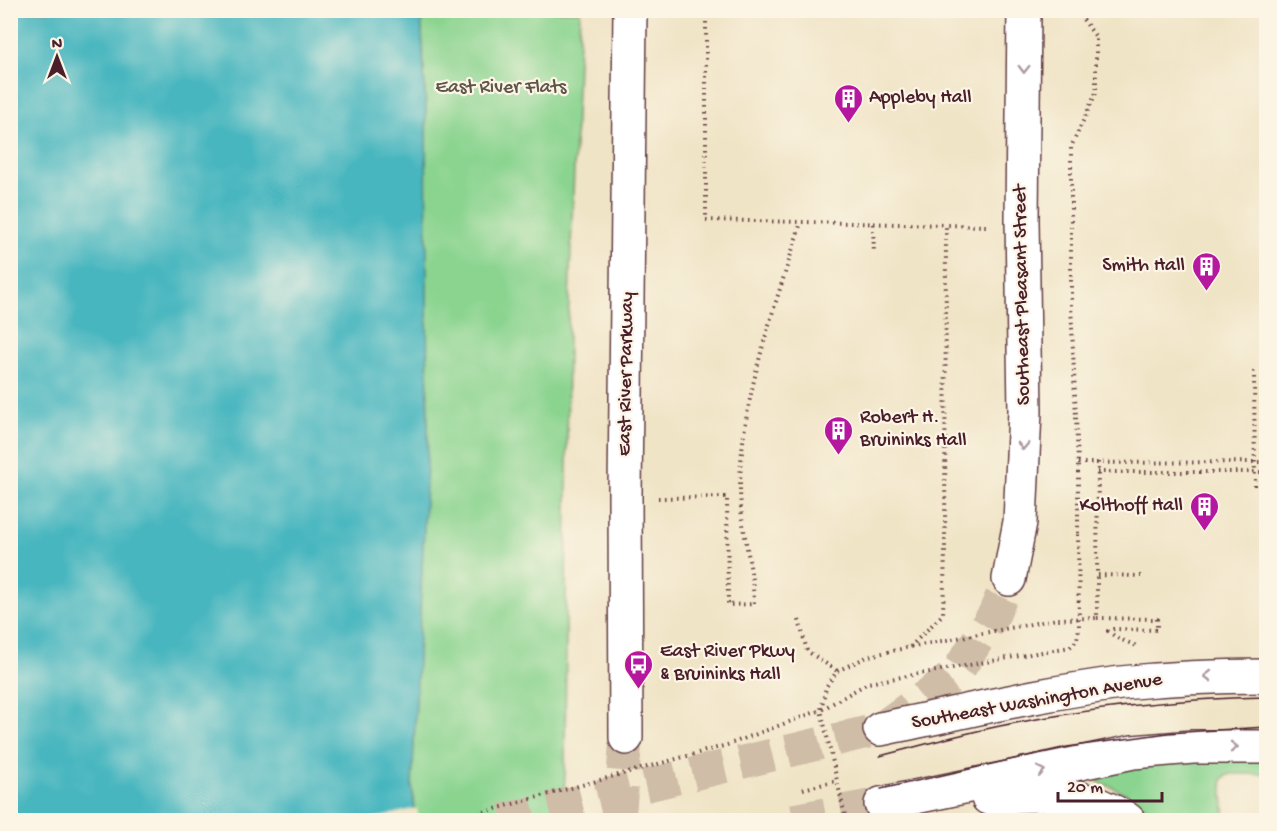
<svg xmlns="http://www.w3.org/2000/svg" width="1277" height="831" font-family="'Gochi Hand',sans-serif">
	<style>
		.green { fill: #8bd490; stroke: #6a7a5e; stroke-width: 1.5 }
		.water { fill: #47b6bf; stroke: #486a75; stroke-width: 1.5 }
		.pier { fill: #f0e4c6 }
		.lines { fill: none; stroke-linecap: round; stroke-linejoin: round }
		.minor-tunnel { stroke: #cfbda7; stroke-width: 33; stroke-dasharray: 33 16; stroke-linecap: butt }
		.minor-casing { stroke: #633d42; stroke-width: 36 }
		.path { stroke: #633d42; stroke-width: 4; stroke-dasharray: 1.5 4.5; stroke-linecap: butt }
		.minor { stroke: #fff; stroke-width: 33 }
		.tram { stroke: #4a1f2b; stroke-width: 1.5 }
		.path-bridge { stroke: #633d42; stroke-width: 4; stroke-dasharray: 1.5 4.5; stroke-linecap: butt }
		.oneway { stroke: #ae9aa0 }
		.labels { text-anchor: middle; dominant-baseline: central; stroke-width: 4.5; stroke-linejoin: round; paint-order: stroke }
		.park-label { font-size: 20px; fill: #5e5549; stroke: #fcf5e5 }
		.poi-label { font-size: 20px; fill: #4a1f2b; stroke: #fcf5e5; text-anchor: start }
		.street-label { font-size: 20px; fill: #4a1f2b; stroke: #fcf5e5 }
	</style>
	<rect width="100%" height="100%" fill="#fcf5e5"/>
	<filter id="ink" filterUnits="userSpaceOnUse"><feTurbulence type="fractalNoise" baseFrequency=".0167" numOctaves="2"/><feDisplacementMap in="SourceGraphic" scale="12" xChannelSelector="R" yChannelSelector="G"/><feConvolveMatrix kernelMatrix="1 2 1 2 8 2 1 2 1" color-interpolation-filters="sRGB"/></filter>
	<filter id="wash" filterUnits="userSpaceOnUse"><feTurbulence type="fractalNoise" baseFrequency=".008" numOctaves="4" result="noise"/><feDisplacementMap in="SourceGraphic" scale="24" xChannelSelector="R" yChannelSelector="G"/><feGaussianBlur stdDeviation="1.35" result="paint"/><feColorMatrix in="noise" values="0 0 0 0 0 0 0 0 0 0 0 0 0 0 0 0 0 1.4 0 .05"/><feComposite in="paint" operator="in"/></filter>
	<g filter="url(#wash)">
		<rect width="100%" height="100%" fill="#f0e4c6"/>
		<path class="green" d="M 421,11 L 580,11 L 568,327 L 565,771 L 563,820 L 416,820 L 412,787 L 426,114 Z
			M 1266,758 L 1266,774 L 1231,774 L 1225,776 L 1222,780 L 1225,820 L 1159,820 C 1142,801 1123,790 1098,782 L 1098,773 L 1180,759 Z"/>
		<path class="water" d="M 10,11 L 421,11 L 426,114 L 428,440 L 412,787 L 416,820 L 11,820 Z"/>
		<path class="pier" d="M 417,808 L 419,820 L 369,820 Z"/>
	</g>
	<g filter="url(#ink)">
		<g class="lines">
			<path class="minor-tunnel" d="M 502,820 L 880,729 L 956,674 L 994,614 L 1009,579
				M 619,820 L 626,738
				M 793,820 L 881,804"/>
			<defs>
				<path id="minor" d="M 1009,579 L 1020,522 L 1025,411 L 1022,220 L 1024,10
					M 880,729 C 960,713 1040,693 1121,683 C 1170,678 1218,676 1266,676
					M 626,738 L 625,495 L 630,10
					M 988,798 C 1030,796 1069,789 1108,809 C 1115,812 1122,815 1128,820
					M 881,804 L 1133,752 L 1193,747 L 1266,747"/>
			</defs>
			<use href="#minor" class="minor-casing"/>
			<path class="path" d="M 706,10 L 706,220 L 946,225
				M 1076,10 L 1096,37 L 1096,93 L 1071,147 L 1071,304 L 1078,463 L 1078,534
				M 873,224 L 874,254
				M 1098,462 L 1097,575 L 1141,576
				M 1078,463 L 1266,462
				M 1097,472 L 1266,472
				M 658,498 L 727,497 L 728,605 L 754,604 C 753,565 740,527 740,487 C 741,395 775,308 801,222
				M 1097,618 L 1157,619 L 1157,630 L 1114,629 L 1108,631 L 1117,638 L 1137,646
				M 799,620 L 807,651 L 837,671
				M 910,647 L 943,614 L 945,553 L 946,225 L 987,226
				M 803,789 L 837,781"/>
			<use href="#minor" class="minor"/>
			<path class="tram" d="M 880,756 C 920,746 960,734 1000,726 C 1088,708 1177,699 1266,697
				M 881,789 L 1067,747 L 1168,733 L 1266,727"/>
			<path class="path-bridge" d="M 1254,371 L 1255,486
				M 455,820 L 727,745 L 821,710 L 868,683 L 1070,647 L 1077,640 L 1079,629 L 1078,534
				M 846,820 L 821,710 L 826,687 L 837,671 L 869,656 L 910,647 L 1057,619 L 1097,618 L 1097,575"/>
		</g>
		<defs><path id="oneway-chevron" d="M-2-3.5L2.5 0L-2 3.5" fill="none" stroke-width="1.6" stroke-linecap="round" stroke-linejoin="round" transform="scale(1.5)"/></defs>
		<g class="oneway">
			<use href="#oneway-chevron" transform="translate(1024 69) rotate(91)"/>
			<use href="#oneway-chevron" transform="translate(1023 446) rotate(92)"/>
			<use href="#oneway-chevron" transform="translate(1208 676) rotate(180)"/>
			<use href="#oneway-chevron" transform="translate(1234 747)"/>
			<use href="#oneway-chevron" transform="translate(1041 771) rotate(-11)"/>
		</g>
	</g>
	<defs>
		<symbol id="building-pin" viewBox="-11 -11 22 30"><path d="M0 17L-7.5 6A9.5 9.5 0 1 1 7.5 6Z" fill="#b5179e" stroke="#fcf5e5"/><path d="M-4-6H4V6H1V3H-1V6H-4ZM-2.5-4.3h1.7v1.8h-1.7ZM.8-4.3h1.7v1.8H.8ZM-2.5-1h1.7V.8h-1.7ZM.8-1h1.7V.8H.8Z" fill="#fff"/></symbol>
		<symbol id="bus-pin" viewBox="-11 -11 22 30"><path d="M0 17L-7.5 6A9.5 9.5 0 1 1 7.5 6Z" fill="#b5179e" stroke="#fcf5e5"/><path d="M-5-6H5V4H4V6H2V4H-2V6H-4V4H-5ZM-3.5-4V0h7V-4ZM-3.5 1.2v1.5H-2V1.2ZM2 1.2v1.5H3.5V1.2Z" fill="#fff"/></symbol>
	</defs>
	<g fill-rule="evenodd">
		<use href="#building-pin" x="832" y="82" width="33" height="45"/>
		<use href="#building-pin" x="1190" y="250" width="33" height="45"/>
		<use href="#building-pin" x="822" y="414" width="33" height="45"/>
		<use href="#building-pin" x="1188" y="490" width="33" height="45"/>
		<use href="#bus-pin" x="622" y="648" width="33" height="45"/>
	</g>
	<g class="labels">
		<g class="park-label">
			<text x="501" y="88">East River Flats</text>
		</g>
		<g class="poi-label">
			<text x="869" y="98">Appleby Hall</text>
			<text x="1185" y="266" text-anchor="end">Smith Hall</text>
			<text x="860" y="418">Robert H.<tspan x="860" dy="23">Bruininks Hall</tspan></text>
			<text x="1183" y="506" text-anchor="end">Kolthoff Hall</text>
			<text x="660" y="652">East River Pkwy<tspan x="660" dy="23">&amp; Bruininks Hall</tspan></text>
		</g>
		<g class="street-label">
			<text transform="translate(1023 295) rotate(-91)">Southeast Pleasant Street</text>
			<text transform="translate(627 374) rotate(-89)">East River Parkway</text>
			<text transform="translate(1037 702) rotate(-10)">Southeast Washington Avenue</text>
		</g>
	</g>
	<rect width="1277" height="831" fill="none" stroke="#fcf5e5" stroke-width="36"/>
	<g transform="translate(57 57)" stroke="#fcf5e5" stroke-width="4.5" paint-order="stroke">
	<path d="M0-4.5L10 22L0 15L-10 22Z" fill="#4a1f2b"/>
	<text y="-9" font-size="16" font-weight="bold" text-anchor="middle" fill="#4a1f2b">N</text>
	</g>
	<path d="M1058 792v9h104v-9" fill="none" stroke="#4a1f2b" stroke-width="3"/>
	<text x="1067" y="792" font-size="18" fill="#4a1f2b" stroke="#fcf5e5" stroke-width="4.5" paint-order="stroke">20 m</text>
</svg>
